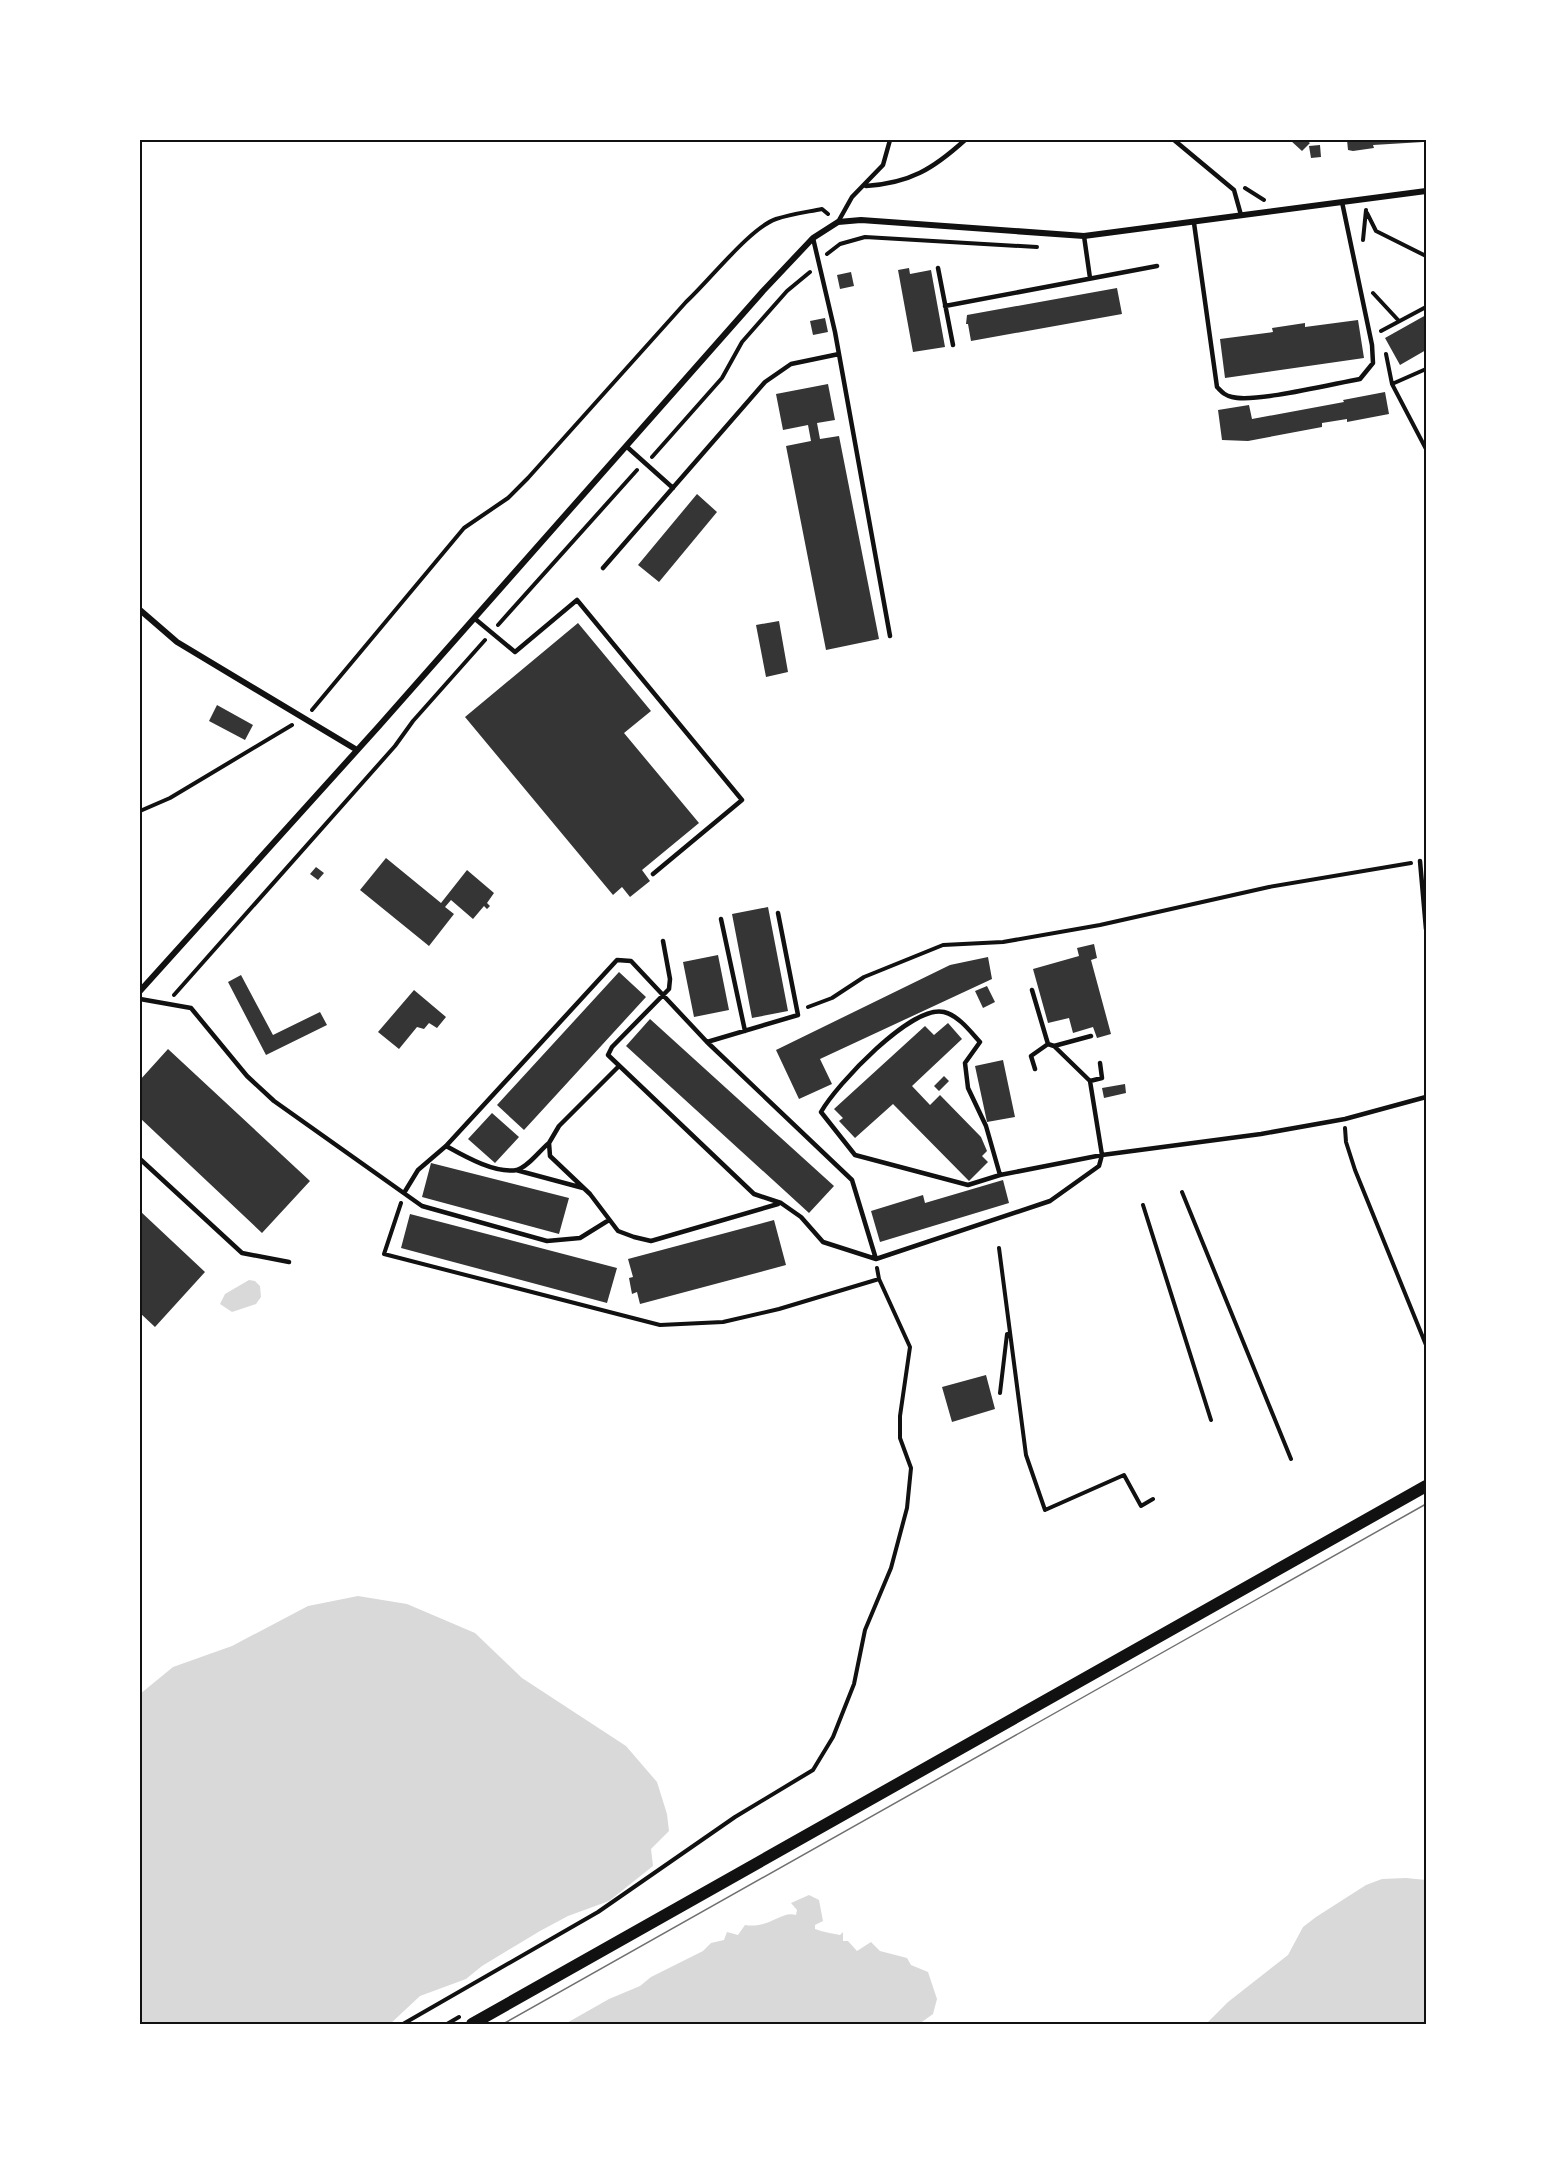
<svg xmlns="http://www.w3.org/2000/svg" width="1566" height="2164" font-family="Inter,sans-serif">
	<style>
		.water { fill: #d9d9d9 }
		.building { fill: #353535 }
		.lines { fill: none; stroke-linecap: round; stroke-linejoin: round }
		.path { stroke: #111; stroke-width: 4 }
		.service { stroke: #111; stroke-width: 4.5 }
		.minor { stroke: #111; stroke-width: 6 }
		.secondary { stroke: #111; stroke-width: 12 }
		.tram { stroke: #707070; stroke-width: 1.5 }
		.neatline { fill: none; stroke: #111; stroke-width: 2 }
	</style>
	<rect width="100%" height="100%" fill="#fff"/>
	<path class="water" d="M 249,1280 L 255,1281 L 260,1286 L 261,1297 L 256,1304 L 232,1312 L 220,1304 L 225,1294 Z
		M 358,1596 L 407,1604 L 475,1633 L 522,1678 L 626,1746 L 657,1782 L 667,1814 L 669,1831 L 651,1849 L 653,1866 L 609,1901 L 568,1916 L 540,1931 L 482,1966 L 466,1979 L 420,1996 L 390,2024 L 140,2024 L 140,1694 L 173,1667 L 232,1646 L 308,1606 Z
		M 1406,1878 L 1426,1880 L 1426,2024 L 1206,2024 L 1228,2002 L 1288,1955 L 1303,1927 L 1316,1917 L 1366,1885 L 1382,1879 Z
		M 809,1895 L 819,1900 L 823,1921 L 815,1925 L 815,1929 C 823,1932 831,1933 840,1935 L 843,1932 L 843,1941 L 848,1941 L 857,1951 L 871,1942 L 880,1951 L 907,1958 L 911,1965 L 928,1972 L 937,1999 L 933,2014 L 919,2024 L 565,2024 L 609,1999 L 640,1986 L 651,1977 L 703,1951 L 711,1943 L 724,1940 L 727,1932 L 738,1935 L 745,1925 C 770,1929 781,1910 796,1915 L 797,1910 L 791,1903 Z"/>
	<path class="building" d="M 1290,140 L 1306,140 L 1310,143 L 1302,151 Z
		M 1347,140 L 1423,140 L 1423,142 L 1373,145 L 1374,148 L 1353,151 L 1348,150 Z
		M 1320,145 L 1321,157 L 1311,158 L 1309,146 Z
		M 909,268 L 910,274 L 931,270 L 945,347 L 913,352 L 898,270 Z
		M 851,272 L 854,286 L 840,289 L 837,275 Z
		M 1117,288 L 1122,314 L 971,341 L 968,324 L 966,324 L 967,315 Z
		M 1426,315 L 1426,350 L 1400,365 L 1385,338 Z
		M 825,318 L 828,332 L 813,335 L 810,321 Z
		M 1358,320 L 1364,358 L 1225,378 L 1220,339 L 1273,332 L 1272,328 L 1305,323 L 1305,327 Z
		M 828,384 L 835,420 L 817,423 L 820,439 L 839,436 L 879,639 L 826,650 L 786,446 L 811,441 L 808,425 L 783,430 L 776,394 Z
		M 1385,392 L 1389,414 L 1347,422 L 1347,419 L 1322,423 L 1322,427 L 1248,441 L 1222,440 L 1218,410 L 1249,405 L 1252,419 L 1344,402 L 1343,400 Z
		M 697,494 L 717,512 L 659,582 L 638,565 Z
		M 779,621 L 788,672 L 766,677 L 756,625 Z
		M 578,623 L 651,711 L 624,733 L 699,823 L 642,870 L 650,881 L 630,897 L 622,887 L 613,895 L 465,717 Z
		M 217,705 L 253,725 L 245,740 L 209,721 Z
		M 386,858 L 441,903 L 467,870 L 494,893 L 487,903 L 490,906 L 487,909 L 484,906 L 473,919 L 451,900 L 445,907 L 454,914 L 429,946 L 360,890 Z
		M 316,867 L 324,873 L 318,880 L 310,874 Z
		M 768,907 L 788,1011 L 752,1018 L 732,914 Z
		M 1094,944 L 1097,958 L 1091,960 L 1111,1034 L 1097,1038 L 1093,1027 L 1073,1033 L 1069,1018 L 1048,1023 L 1033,969 L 1079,956 L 1077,948 Z
		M 718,955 L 729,1010 L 694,1017 L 683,962 Z
		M 988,957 L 992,979 L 820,1059 L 832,1084 L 799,1099 L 776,1050 L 950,965 Z
		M 619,972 L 646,997 L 524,1130 L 497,1105 Z
		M 241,975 L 273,1035 L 320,1012 L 327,1025 L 266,1055 L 228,982 Z
		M 987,986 L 995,1002 L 983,1008 L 975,991 Z
		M 414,990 L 446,1017 L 437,1028 L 429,1023 L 424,1029 L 417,1027 L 399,1049 L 378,1032 Z
		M 650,1019 L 834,1186 L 809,1213 L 626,1046 Z
		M 948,1023 L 962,1039 L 912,1086 L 930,1105 L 940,1095 L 981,1137 L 987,1151 L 982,1156 L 988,1162 L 969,1181 L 893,1104 L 855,1138 L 839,1121 L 843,1118 L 834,1109 L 925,1026 L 934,1035 Z
		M 168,1049 L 310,1181 L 262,1233 L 140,1118 L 140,1080 Z
		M 1003,1060 L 1015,1117 L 987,1122 L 975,1066 Z
		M 944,1076 L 949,1081 L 939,1091 L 934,1086 Z
		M 1125,1084 L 1126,1093 L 1104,1098 L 1102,1088 Z
		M 492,1113 L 519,1137 L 495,1163 L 468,1139 Z
		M 431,1163 L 569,1198 L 559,1234 L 422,1197 Z
		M 1003,1180 L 1009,1203 L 880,1242 L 871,1211 L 923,1195 L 925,1203 Z
		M 140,1211 L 205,1272 L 155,1327 L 140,1313 Z
		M 410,1214 L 617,1268 L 607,1303 L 401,1248 Z
		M 774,1220 L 786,1265 L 640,1304 L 637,1292 L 632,1294 L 629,1278 L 633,1277 L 628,1259 Z
		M 986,1375 L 995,1409 L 952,1422 L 942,1387 Z"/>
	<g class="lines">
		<path class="path" d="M 1245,188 L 1264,200
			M 1367,213 L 1376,231 L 1426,256
			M 1363,240 L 1366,210
			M 827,254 L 840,244 L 865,237 L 1037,247
			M 1373,293 L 1399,321
			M 1381,331 L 1426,307
			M 1386,354 L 1392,384 L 1426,449
			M 1392,384 L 1426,369
			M 652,457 L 722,378 L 742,342 L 787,291 L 810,272
			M 498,625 L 637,470
			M 312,710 L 464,528 L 508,498 L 528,478 L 686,302 C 709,281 750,228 776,219 C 790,214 807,212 822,209 L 828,214
			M 140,811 L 170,798 L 292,725
			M 174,995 L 395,746 L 413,721 L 485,640
			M 808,1007 L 832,998 L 864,977 L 943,945 L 1003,942 L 1100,925 L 1269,887 L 1411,863
			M 1345,1128 L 1346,1142 L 1355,1170 L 1426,1345
			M 1182,1192 L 1291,1459
			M 401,1203 L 384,1254 L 660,1325 L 723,1322 L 779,1309 L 879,1279
			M 1143,1205 L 1211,1420
			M 999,1248 L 1026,1455 L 1045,1510 L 1124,1475 L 1141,1506 L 1153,1499
			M 1000,1393 L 1007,1334 L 1010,1334
			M 403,2024 L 598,1912 L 735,1817 L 813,1770 L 833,1737 L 854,1684 L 865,1630 L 891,1568 L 907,1508 L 911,1468 L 900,1438 L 900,1416 L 910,1347 L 879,1279 L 877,1268
			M 447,2024 L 459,2017"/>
		<path class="service" d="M 1174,140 L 1234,190 L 1241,215
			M 866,186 C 910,183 933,169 965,140
			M 838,222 L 852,197 L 883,165 L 890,140
			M 1194,223 L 1217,387 C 1222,392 1224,395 1232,397 C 1255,403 1332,384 1360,379 L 1373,363 L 1372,345 L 1342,202
			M 1084,236 L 1090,278
			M 813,238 L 835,332 L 890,636
			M 938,268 L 953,345
			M 945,306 L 1157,266
			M 626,446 L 673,488
			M 603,568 L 765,382 L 791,364 L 839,354
			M 474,618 L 515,652 L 577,600 L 742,800 L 653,874
			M 1420,861 L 1426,929
			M 721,919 L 745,1031
			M 663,941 L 670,979 L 669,989 L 612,1047 L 608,1055 L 754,1194 L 781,1203 L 801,1217 L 823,1242 L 876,1259 L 1050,1201 L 1099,1166 L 1102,1155 L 1090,1081 L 1102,1078 L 1100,1063
			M 1032,990 L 1048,1044 L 1054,1046
			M 140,999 L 191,1008 L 247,1076 L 274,1101 L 422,1206 L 547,1241 L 580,1238 L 609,1220
			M 707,1042 L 798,1015 L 778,913
			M 619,1066 L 559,1126 L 549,1143 L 550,1156 L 590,1194 L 618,1231 L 634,1237 L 651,1241 L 778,1204
			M 1035,1069 L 1031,1056 L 1048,1044
			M 1090,1081 L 1054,1046 L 1091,1036
			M 446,1146 C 464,1156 495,1174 517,1170 C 528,1167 540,1150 549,1143
			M 140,1159 L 242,1253 L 289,1262
			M 516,1170 L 583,1188
			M 1000,1175 L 986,1126 L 968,1088 L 965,1063 L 980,1042 C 970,1031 959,1016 944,1012 C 912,1004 836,1085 821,1112 L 855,1155 L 968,1185 L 1000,1175 L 1102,1155 L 1261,1134 L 1345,1119 L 1426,1097
			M 404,1193 L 418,1170 L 446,1146 L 617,960 L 631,961 L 707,1042 L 852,1180 L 876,1259"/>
		<path class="minor" d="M 140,610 L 177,642 L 357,750
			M 140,991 L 379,726 L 763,291 L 813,238 L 838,222 L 861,220 L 1084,236 L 1426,191"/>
		<path class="secondary" d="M 472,2024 L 1426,1486"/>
		<path class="tram" d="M 503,2024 L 1426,1504"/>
	</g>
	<rect width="1566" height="2164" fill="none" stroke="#ffffff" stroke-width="282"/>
	<rect x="141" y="141" width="1284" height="1882" class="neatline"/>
</svg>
